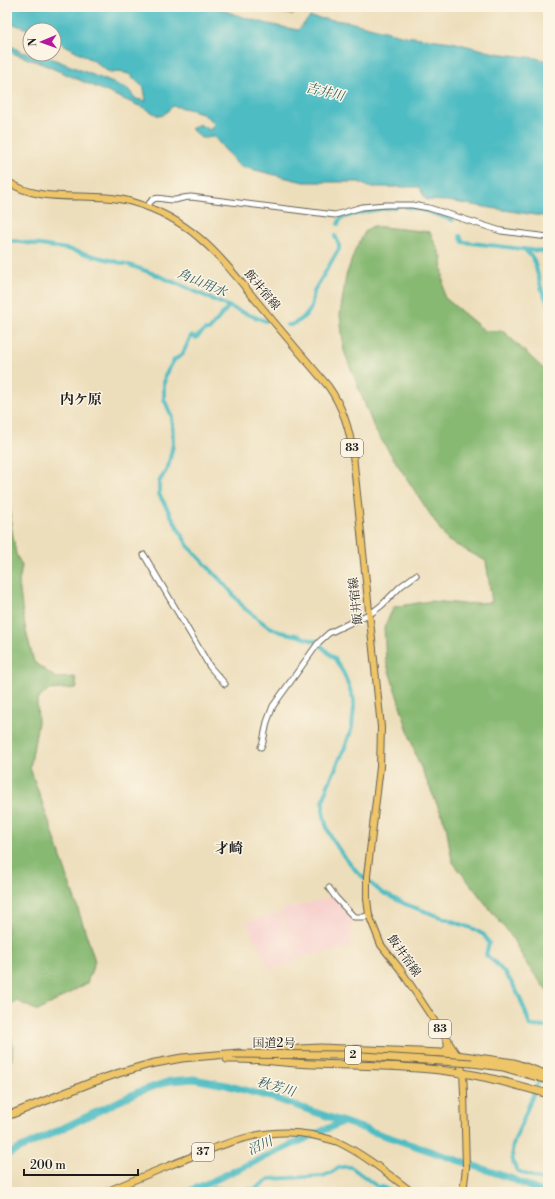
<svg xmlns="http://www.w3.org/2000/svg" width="555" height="1199" font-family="'Libre Bodoni','Noto Serif JP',serif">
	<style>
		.built { fill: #f7d0cd }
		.green { fill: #abd986; stroke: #647a51 }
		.forest { fill: #88b973; stroke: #526a48 }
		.water { fill: #4dbcc3; stroke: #346c70 }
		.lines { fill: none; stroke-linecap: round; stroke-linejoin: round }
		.canal { stroke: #4dbcc3; stroke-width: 4 }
		.river { stroke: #4dbcc3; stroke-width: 7 }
		.tertiary-casing { stroke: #656054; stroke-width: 7 }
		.primary-casing { stroke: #656054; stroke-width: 8 }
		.trunk-casing { stroke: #656054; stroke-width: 9 }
		.tertiary { stroke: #fff; stroke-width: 5 }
		.primary { stroke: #eec569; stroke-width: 6 }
		.trunk { stroke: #eec569; stroke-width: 7 }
		.trunk-bridge-casing { stroke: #656054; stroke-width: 9; stroke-linecap: butt }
		.trunk-bridge { stroke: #eec569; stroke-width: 7 }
		.labels { text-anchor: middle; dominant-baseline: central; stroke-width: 3; stroke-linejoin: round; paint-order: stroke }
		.shield { fill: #fcf5e5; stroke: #5f5d58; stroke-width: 1 }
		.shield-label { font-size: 11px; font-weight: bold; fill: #1c1c1c }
		.street-label { font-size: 12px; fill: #1c1c1c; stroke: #fcf5e5 }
		.water-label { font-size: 13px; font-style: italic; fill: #305c5f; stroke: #fcf5e5 }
		.quarter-label { font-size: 14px; font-weight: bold; fill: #1c1c1c; stroke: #fcf5e5 }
	</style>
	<rect width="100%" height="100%" fill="#fcf5e5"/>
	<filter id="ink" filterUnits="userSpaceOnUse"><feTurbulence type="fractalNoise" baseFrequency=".025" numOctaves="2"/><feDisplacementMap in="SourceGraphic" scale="8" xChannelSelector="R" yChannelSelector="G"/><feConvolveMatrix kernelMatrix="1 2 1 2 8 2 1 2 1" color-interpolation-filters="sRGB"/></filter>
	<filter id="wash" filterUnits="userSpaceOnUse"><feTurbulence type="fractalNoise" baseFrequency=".012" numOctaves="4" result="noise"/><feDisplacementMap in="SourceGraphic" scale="16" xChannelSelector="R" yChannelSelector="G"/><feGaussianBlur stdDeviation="0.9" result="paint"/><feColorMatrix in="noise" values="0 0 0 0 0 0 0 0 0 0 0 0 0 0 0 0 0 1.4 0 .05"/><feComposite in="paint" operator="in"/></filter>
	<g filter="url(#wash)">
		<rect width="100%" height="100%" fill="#eddebb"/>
		<path class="built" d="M 333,897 L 353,922 L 350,947 L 295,959 L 281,910 Z
			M 280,913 L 295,964 L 269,969 L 246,922 Z"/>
		<path class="green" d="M 262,7 L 295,7 L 293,15 Z"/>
		<path class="forest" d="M 373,226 L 430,232 L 442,258 L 444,297 L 485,331 L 503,331 L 548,373 L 548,992 L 528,966 L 511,936 L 452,861 L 446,825 L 416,756 L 386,661 L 384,627 L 394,607 L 430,601 L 464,604 L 492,602 L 486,561 L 447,540 L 375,430 L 344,351 L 340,315 L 346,276 L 355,250 L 366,230 Z
			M 7,499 L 10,509 L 12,531 L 16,554 L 22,566 L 19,582 L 22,608 L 26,631 L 34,662 L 56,678 L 75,677 L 77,688 L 48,690 L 37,700 L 38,722 L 30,768 L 52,830 L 95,961 L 87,983 L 38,1011 L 17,1001 L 7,1006 Z
			M 7,1027 C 14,1038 14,1049 11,1061 L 7,1063 Z"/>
		<path class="water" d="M 7,7 L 215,7 C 242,18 270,25 298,30 L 310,17 L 349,22 L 405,36 L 452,42 L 495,53 L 536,58 L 548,61 L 548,217 L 447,201 L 426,200 L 419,187 L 368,187 L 359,182 L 304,182 L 295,180 L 239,166 L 214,137 L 201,138 L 191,129 L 199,124 L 210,130 L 214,124 C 205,111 187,109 173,106 L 162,116 L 157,115 L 144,108 L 40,63 L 12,53 L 7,49 L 7,43 L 21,52 L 48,57 L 128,89 L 136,99 L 146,101 L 144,88 L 129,74 L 118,72 L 111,73 L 101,67 L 94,61 L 54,39 L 54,30 L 31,30 L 7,22 Z"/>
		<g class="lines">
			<path class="canal" d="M 406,207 L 422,210 L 453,220
				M 338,224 L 341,218 C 360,212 378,209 397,207
				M 460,236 L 463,242 L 548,252
				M 7,240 L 67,249 L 125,264
				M 524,249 L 531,256 L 534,260 L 542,291 L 548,303
				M 129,265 C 176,280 219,305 266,321
				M 229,306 L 209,330 L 205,330 L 196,338 L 191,336 L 182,355 L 174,360 L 165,376 L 164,384 L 164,399 L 172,417 L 173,445 L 168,467 L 159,482 L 159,494 L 188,546 L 227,587 L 244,608 L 266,625 L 280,632 L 296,635 L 317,642 L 335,659 L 344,674 L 354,700 L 354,706 L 352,727 L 346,745 L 328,785 L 323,802 L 323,812 L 326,825 L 331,837 L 342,854 L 357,872 L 381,892 L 405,904 L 474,929 L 484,935 L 489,943 L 486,955 C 491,959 496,963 500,968 C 516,984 524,1005 530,1026 L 548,1027
				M 287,325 L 291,325 L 299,321 L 308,313 L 311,308 L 314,291 L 339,249 L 339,244 L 335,236
				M 548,1061 L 548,1060
				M 546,1065 C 537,1085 529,1104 521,1125 C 518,1133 513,1141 512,1151 C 512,1158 513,1166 518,1171 L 548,1183
				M 205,1192 L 214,1188 L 231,1190 L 255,1189 L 270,1179 L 323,1176 C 337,1172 335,1165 351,1167 L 378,1187 L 383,1187 L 391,1192"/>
			<path class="river" d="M 7,1155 L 138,1092 L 170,1081 L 194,1079 L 226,1085 L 270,1097 L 513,1179 L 541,1192
				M 188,1192 L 342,1122"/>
		</g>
	</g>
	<g filter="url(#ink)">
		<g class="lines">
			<defs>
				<path id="tertiary" d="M 147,207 C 155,192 162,201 175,200 C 180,199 185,197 191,197 L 335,215 L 362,207 L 386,205 L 412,205 L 429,208 L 501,231 L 548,237
					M 144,555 L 210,667 L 225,684
					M 261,747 L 263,742 L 267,722 L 273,706 L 319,642 L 329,633 L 373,612 L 382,605 L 401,586 L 416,575
					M 329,888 L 336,898 L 354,917 L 364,917 L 369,915"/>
				<path id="primary" d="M 7,181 C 42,206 92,190 132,202 C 193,219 221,258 259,304 C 282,332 305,359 328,386 C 343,407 350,429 353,455 L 381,727 L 380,767 L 367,876 L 367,899 L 369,915 L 381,945 L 400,969 L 457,1055 L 463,1073 L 464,1093 L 466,1168 L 463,1192
					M 106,1192 C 133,1180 161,1169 188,1158 C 229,1142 267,1126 312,1135 C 321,1137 330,1139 338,1142 C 365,1155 388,1174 412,1192"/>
				<path id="trunk" d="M 259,1051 L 320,1048 L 442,1053 L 514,1063 L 548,1075
					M 442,1053 L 448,1049 L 448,1040
					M 227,1059 C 256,1058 284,1063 313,1064 C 363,1066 412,1065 462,1073 C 491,1077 520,1086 548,1094
					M 472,1063 L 503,1067 L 548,1080
					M 7,1116 L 90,1083 L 119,1073 L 150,1064 L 182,1058 L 239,1053"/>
			</defs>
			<use href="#tertiary" class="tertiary-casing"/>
			<use href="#primary" class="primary-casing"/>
			<use href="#trunk" class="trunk-casing"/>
			<use href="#tertiary" class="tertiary"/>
			<use href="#primary" class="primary"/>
			<use href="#trunk" class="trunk"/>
			<defs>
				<path id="trunk-bridge" d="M 233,1054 L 347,1055 L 472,1063"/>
			</defs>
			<use href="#trunk-bridge" class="trunk-bridge-casing"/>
			<use href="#trunk-bridge" class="trunk-bridge"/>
		</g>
	</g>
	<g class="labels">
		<g class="shield">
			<rect x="341" y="439" width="22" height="18" rx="3"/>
			<rect x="429" y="1020" width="22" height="18" rx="3"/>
			<rect x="345" y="1046" width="16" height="18" rx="3"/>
			<rect x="192" y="1143" width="22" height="18" rx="3"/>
		</g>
		<g class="shield-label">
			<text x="352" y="448">83</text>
			<text x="440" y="1029">83</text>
			<text x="353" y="1055">2</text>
			<text x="203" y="1152">37</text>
		</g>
		<g class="street-label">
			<text transform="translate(262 290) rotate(50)">飯井宿線</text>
			<text transform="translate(356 601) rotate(-96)">飯井宿線</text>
			<text transform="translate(404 956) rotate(55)">飯井宿線</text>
			<text x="274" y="1043">国道2号</text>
		</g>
		<g class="water-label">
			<text transform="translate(325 92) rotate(14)">吉井川</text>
			<text transform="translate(202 283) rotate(23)">角山用水</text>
			<text transform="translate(276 1087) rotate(16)">秋芳川</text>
			<text transform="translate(260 1146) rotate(-25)">沼川</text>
		</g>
		<g class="quarter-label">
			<text x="81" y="400">内ケ原</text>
			<text x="229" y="849">才崎</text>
		</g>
	</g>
	<rect width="555" height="1199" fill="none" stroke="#fcf5e5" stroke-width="24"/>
	<g transform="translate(42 42) rotate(268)"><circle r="19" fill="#fcf5e5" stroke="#a29e95"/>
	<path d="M0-3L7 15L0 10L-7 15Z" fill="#b5179e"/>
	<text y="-6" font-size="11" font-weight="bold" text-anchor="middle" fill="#1c1c1c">N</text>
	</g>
	<path d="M24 1169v6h114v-6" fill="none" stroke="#1c1c1c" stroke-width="2"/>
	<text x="30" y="1169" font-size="12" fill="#1c1c1c" stroke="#fcf5e5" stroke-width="3" paint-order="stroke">200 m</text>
</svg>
